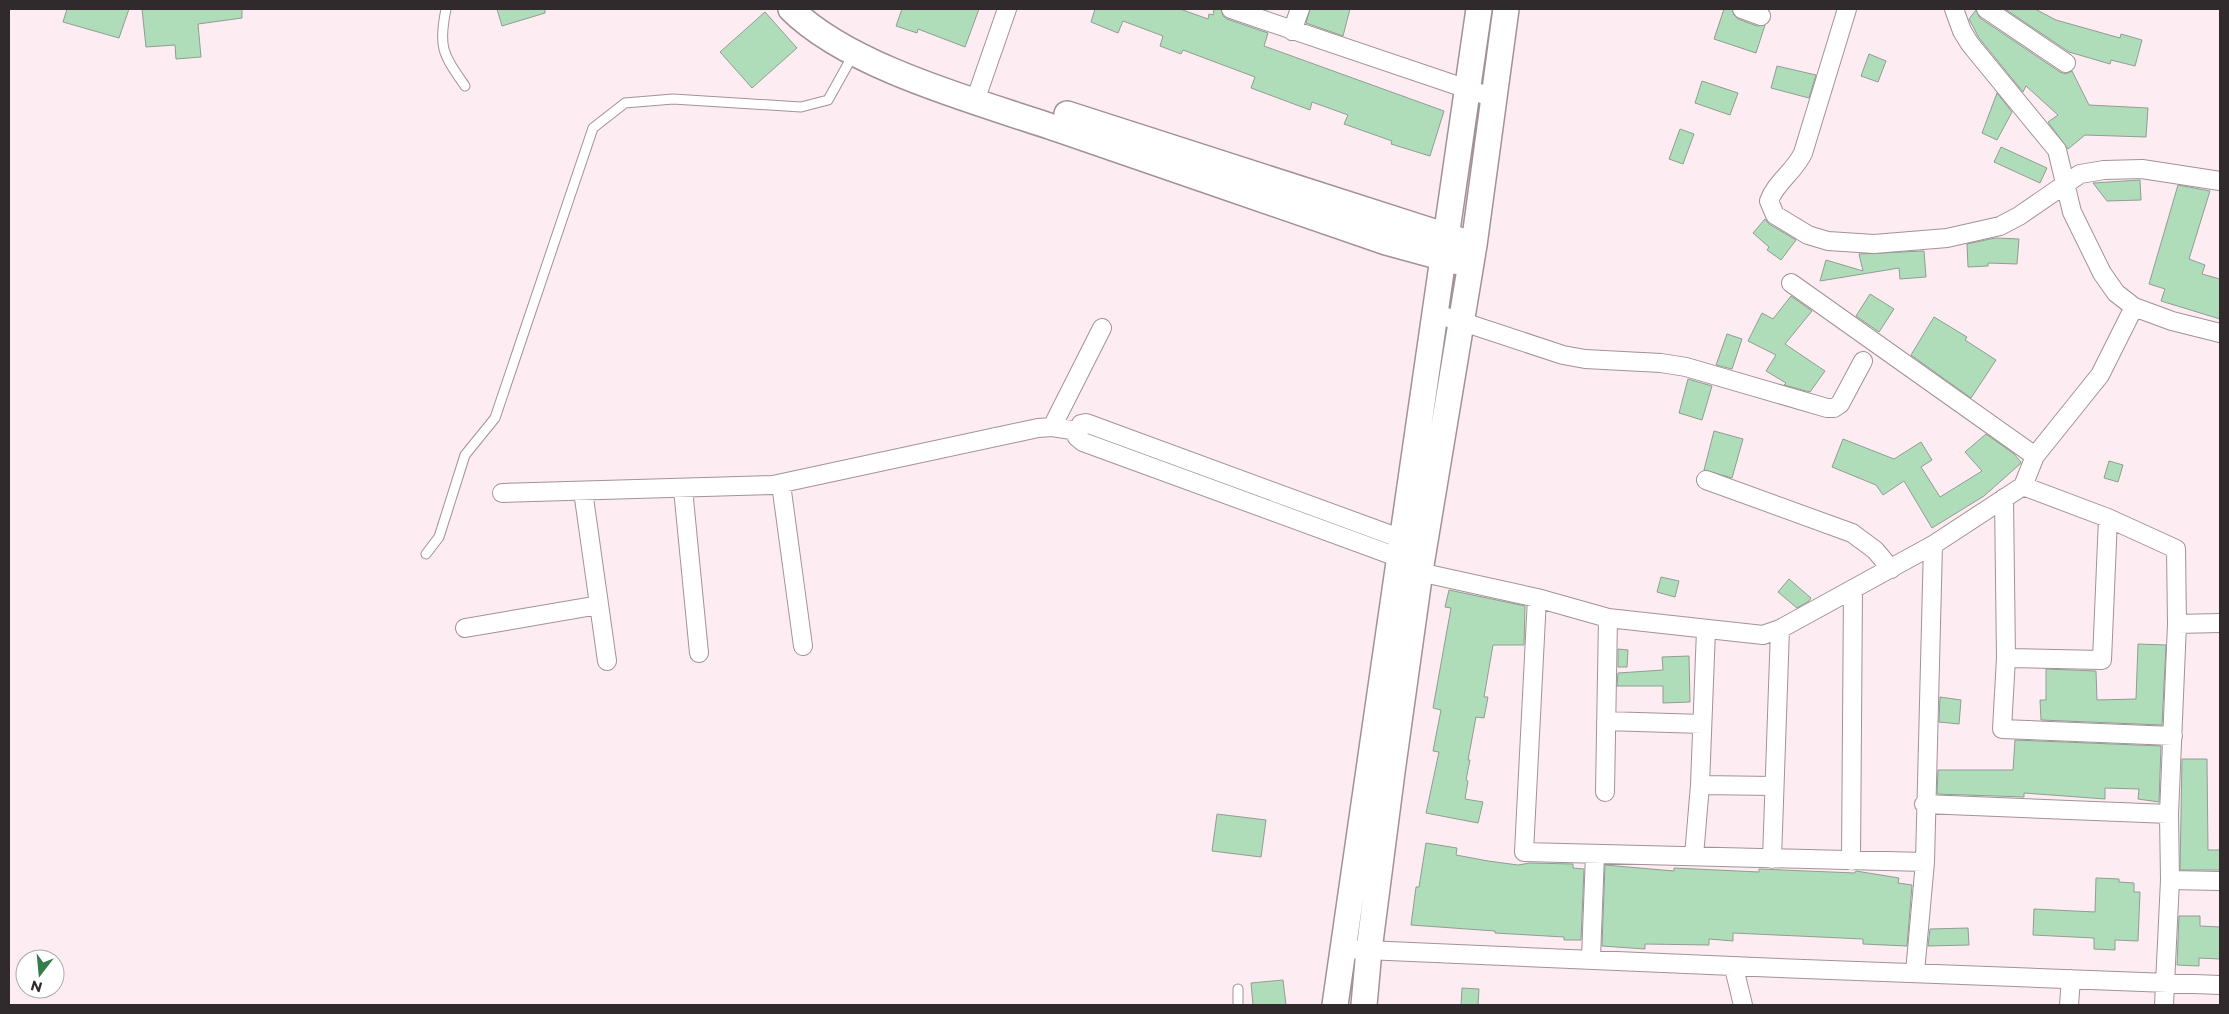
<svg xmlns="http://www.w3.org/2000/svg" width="2229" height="1014" font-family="Montserrat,sans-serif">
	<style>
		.building { fill: #afddb9; stroke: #919d93 }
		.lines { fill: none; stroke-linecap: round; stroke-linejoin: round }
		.lane-casing { stroke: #a29298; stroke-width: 11 }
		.street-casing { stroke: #a29298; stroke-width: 20 }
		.secondary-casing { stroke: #a29298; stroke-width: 28 }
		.lane { stroke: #fff; stroke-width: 9 }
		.street { stroke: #fff; stroke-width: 18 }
		.secondary { stroke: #fff; stroke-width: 25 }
	</style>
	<rect width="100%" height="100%" fill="#fdecf2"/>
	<path class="building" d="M 67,9 L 129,9 L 119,38 L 63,22 Z
		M 142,9 L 242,9 L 242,18 L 198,24 L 201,57 L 176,59 L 175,45 L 146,47 Z
		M 497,9 L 545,9 L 545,13 L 502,26 Z
		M 902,9 L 979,9 L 965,47 L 918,29 L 917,33 L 896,26 Z
		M 1095,9 L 1180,9 L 1208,19 L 1209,14 L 1213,15 L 1214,9 L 1221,9 L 1223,16 L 1227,19 L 1268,33 L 1264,46 L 1444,111 L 1430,156 L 1391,144 L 1392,141 L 1344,124 L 1348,115 L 1312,102 L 1310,110 L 1251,88 L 1255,77 L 1183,50 L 1181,54 L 1160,46 L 1163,36 L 1123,21 L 1118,33 L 1091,22 Z
		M 1310,9 L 1350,9 L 1343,36 L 1306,23 Z
		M 1724,9 L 1732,9 L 1734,15 L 1738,19 L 1757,26 L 1765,25 L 1756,53 L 1714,39 Z
		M 2005,9 L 2035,9 L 2056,20 L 2120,38 L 2121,34 L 2142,40 L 2135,66 L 2111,60 L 2110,64 L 2069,52 Z
		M 1976,10 L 1980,18 L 2060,72 L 2066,74 L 2072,71 L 2089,105 L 2148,108 L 2146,137 L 2085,135 L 2068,149 L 2048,122 L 2058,115 L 2026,86 L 2023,92 L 1979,38 L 1969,19 Z
		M 765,12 L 797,48 L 752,88 L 720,52 Z
		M 1869,54 L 1886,61 L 1878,82 L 1861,76 Z
		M 1777,66 L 1816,75 L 1809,98 L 1771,88 Z
		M 1702,81 L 1738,93 L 1730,115 L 1695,103 Z
		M 1997,93 L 2012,112 L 1997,140 L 1982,133 Z
		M 1680,129 L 1694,134 L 1683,164 L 1669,159 Z
		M 2001,147 L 2047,168 L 2040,183 L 1994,162 Z
		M 2140,180 L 2141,200 L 2107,201 L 2093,183 Z
		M 2178,185 L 2210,191 L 2189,259 L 2205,265 L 2202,274 L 2220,279 L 2220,319 L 2161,301 L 2165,289 L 2149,284 Z
		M 1765,219 L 1769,224 L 1796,240 L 1781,260 L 1767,250 L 1769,247 L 1753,233 Z
		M 1995,238 L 2019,239 L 2017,264 L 1988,263 L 1988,266 L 1968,267 L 1967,244 Z
		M 1924,251 L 1926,277 L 1900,279 L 1899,268 L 1820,281 L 1826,260 L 1863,271 L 1859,254 Z
		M 1870,294 L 1894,309 L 1879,332 L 1856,316 Z
		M 1791,296 L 1812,311 L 1785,344 L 1825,371 L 1810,392 L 1784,385 L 1786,383 L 1766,371 L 1776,355 L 1748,341 L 1762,313 L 1773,319 Z
		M 1934,317 L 1967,337 L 1965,340 L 1996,360 L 1971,398 L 1911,355 Z
		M 1727,334 L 1742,339 L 1732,369 L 1716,365 Z
		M 1688,379 L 1712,386 L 1702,420 L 1679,413 Z
		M 1714,431 L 1743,439 L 1732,478 L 1704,470 Z
		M 1986,434 L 2014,454 L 2021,462 L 2020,464 L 1984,496 L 1932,528 L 1904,481 L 1883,495 L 1876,485 L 1832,467 L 1843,439 L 1894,459 L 1921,442 L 1932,460 L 1921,467 L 1940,497 L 1982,471 L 1965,452 Z
		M 2109,461 L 2123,465 L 2118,482 L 2104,478 Z
		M 1661,577 L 1679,581 L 1675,597 L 1657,592 Z
		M 1789,579 L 1811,598 L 1809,601 L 1797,608 L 1778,592 Z
		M 1449,590 L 1525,606 L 1524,645 L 1493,645 L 1484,697 L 1488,697 L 1484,718 L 1476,717 L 1468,760 L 1470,760 L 1466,780 L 1468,781 L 1465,799 L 1483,802 L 1478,823 L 1426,813 L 1439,752 L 1433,751 L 1441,710 L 1433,708 L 1451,608 L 1445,607 Z
		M 2138,644 L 2166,645 L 2162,725 L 2041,720 L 2040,700 L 2046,700 L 2046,669 L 2096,671 L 2097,700 L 2136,699 Z
		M 1618,649 L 1628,650 L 1627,667 L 1618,667 Z
		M 1689,656 L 1690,702 L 1663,703 L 1663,686 L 1617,686 L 1618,673 L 1663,670 L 1662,657 Z
		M 1940,697 L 1961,700 L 1959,724 L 1939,722 Z
		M 2015,740 L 2161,746 L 2159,802 L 2138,799 L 2139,789 L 2105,788 L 2105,799 L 2024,793 L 2024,797 L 1937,794 L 1938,770 L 2013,770 Z
		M 2182,759 L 2207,759 L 2208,850 L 2220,850 L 2220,870 L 2180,870 Z
		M 1217,814 L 1266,820 L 1261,857 L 1212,851 Z
		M 1426,843 L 1457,848 L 1456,855 L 1488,861 L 1518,865 L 1530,863 L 1573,864 L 1573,868 L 1584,869 L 1581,940 L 1564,940 L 1564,937 L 1495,933 L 1495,931 L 1411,925 L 1416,887 L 1419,887 Z
		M 1605,865 L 1674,871 L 1674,868 L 1759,872 L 1759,869 L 1855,873 L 1856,871 L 1899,878 L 1898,883 L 1912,885 L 1907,946 L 1863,944 L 1863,939 L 1733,933 L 1733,941 L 1709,939 L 1709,945 L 1645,944 L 1645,949 L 1602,946 Z
		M 2096,878 L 2119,879 L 2119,882 L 2134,883 L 2134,892 L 2140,892 L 2138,941 L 2115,940 L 2115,950 L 2094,949 L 2094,938 L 2033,935 L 2034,909 L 2095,912 Z
		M 2179,916 L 2200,916 L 2200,926 L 2220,927 L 2220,959 L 2199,958 L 2199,966 L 2177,965 Z
		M 1968,928 L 1969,945 L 1928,946 L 1930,929 Z
		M 1283,980 L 1286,1005 L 1253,1005 L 1251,983 Z
		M 1462,988 L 1479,989 L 1478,1005 L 1461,1005 Z"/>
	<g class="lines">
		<defs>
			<path id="lane" d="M 446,9 C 438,48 443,54 465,86
				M 426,554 L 439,537 L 465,455 L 495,418 L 593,128 L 625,103 L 673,99 L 801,107 L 828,100 L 853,55
				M 1238,1005 L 1238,989"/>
			<path id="street" d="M 1231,9 L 1494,98
				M 1742,9 L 1761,16
				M 1847,9 L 1803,153 C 1795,171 1775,183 1769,201 L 1775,215 L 1808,235 L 1828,241 L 1874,244 L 1947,238 L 2000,226 L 2019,216 L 2080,174 L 2104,170 L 2142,169 L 2220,181
				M 1954,9 L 1962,31 L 1970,44 L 2057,150 L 2072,212 L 2102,273 L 2116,293 L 2134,307 L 2172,321 L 2220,333
				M 1986,9 L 2066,63
				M 1292,31 L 1300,9
				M 975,101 L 1007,9
				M 1791,283 L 2035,456
				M 1435,314 L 1460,321 L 1563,355 L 1585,359 L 1661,363 L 1686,367 L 1827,408 L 1834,408 L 1840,404 L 1863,361
				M 1052,427 L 1102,328
				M 1706,480 L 1852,533 L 1875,550 L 1891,569
				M 781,484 L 803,646
				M 2023,486 L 2108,518 L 2176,549 L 2177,624 L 2169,814 L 2170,880 L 2164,1005
				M 683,489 L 699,653
				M 583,491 L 607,661
				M 502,493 L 773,485 L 1038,428 L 1052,427 L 1078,431
				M 2004,498 L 2006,658 L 2002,729 L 2173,736
				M 1400,558 L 1083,442 L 1077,437 L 1081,424 L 1086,423 L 1402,539
				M 1410,570 L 1537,598 L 1608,618 L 1763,635 L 1780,629 L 1933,545 L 2023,486 L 2035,456 L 2100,375 L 2134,307
				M 1537,598 L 1524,852 L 1925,862
				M 2177,624 L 2220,623
				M 465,628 L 599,605
				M 1706,630 L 1700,785 L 1774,786
				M 2006,658 L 2102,660 L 2108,518
				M 1606,721 L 1702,724
				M 1605,792 L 1608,618
				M 1924,804 L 2169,814
				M 1694,856 L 1700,785
				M 1772,859 L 1780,629
				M 1851,861 L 1853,589
				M 2170,880 L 2220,881
				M 1343,949 C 1635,962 1928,975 2220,985
				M 1591,958 L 1595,854
				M 1734,968 L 1743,1005
				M 1915,972 L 1925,862 L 1933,545
				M 2069,1005 L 2071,979"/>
			<path id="secondary" d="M 791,9 C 850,68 979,102 1058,129 C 1167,167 1277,204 1386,242 L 1459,262
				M 1067,114 L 1462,241
				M 1335,1005 L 1479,9
				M 1364,1005 L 1369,950 L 1392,772 L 1420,571 L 1474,245 L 1506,9"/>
		</defs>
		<use href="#lane" class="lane-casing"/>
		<use href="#street" class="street-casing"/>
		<use href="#secondary" class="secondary-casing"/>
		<use href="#lane" class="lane"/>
		<use href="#street" class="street"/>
		<use href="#secondary" class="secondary"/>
	</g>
	<rect width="2229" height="1014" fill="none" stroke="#302a2c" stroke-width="20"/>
	<g transform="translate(40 974) rotate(196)"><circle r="24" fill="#ffffff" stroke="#acaaab"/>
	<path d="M0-4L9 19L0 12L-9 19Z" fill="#347d4b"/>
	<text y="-8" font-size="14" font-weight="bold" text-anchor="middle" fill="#302a2c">N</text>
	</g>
</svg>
